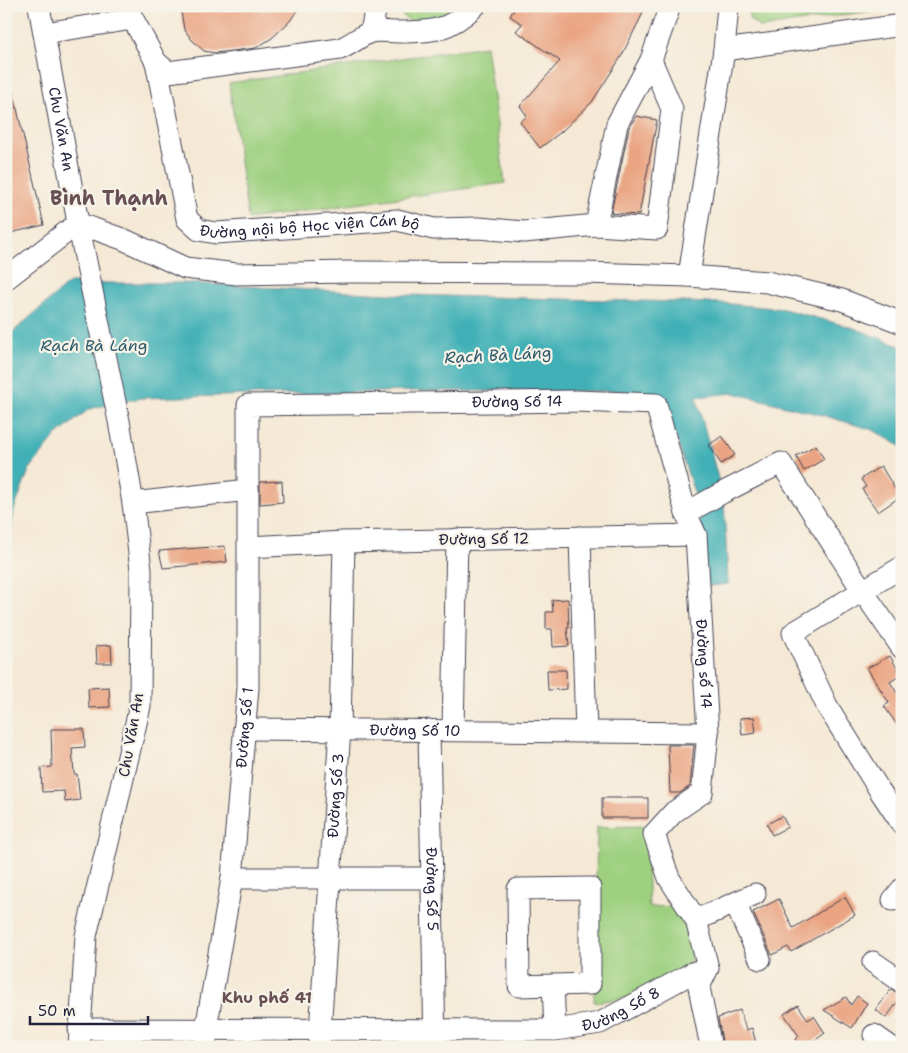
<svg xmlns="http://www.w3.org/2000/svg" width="908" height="1053" font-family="'Shantell Sans',sans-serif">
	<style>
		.green { fill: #9ed080; stroke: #60795e }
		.water { fill: #3fb0b6; stroke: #306978 }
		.building { fill: #eaa482 }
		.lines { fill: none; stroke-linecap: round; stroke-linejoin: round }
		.minor-casing { stroke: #424052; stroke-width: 23 }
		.minor { stroke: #fff; stroke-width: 21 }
		.labels { text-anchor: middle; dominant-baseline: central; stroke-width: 4.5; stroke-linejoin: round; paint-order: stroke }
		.street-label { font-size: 15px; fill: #22223b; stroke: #f7f3e8 }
		.water-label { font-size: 16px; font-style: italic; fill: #2e5b6c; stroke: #f7f3e8 }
		.neighbourhood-label { font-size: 16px; font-weight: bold; fill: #685054; stroke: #f7f3e8 }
		.district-label { font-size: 20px; font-weight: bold; fill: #685054; stroke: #f7f3e8 }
	</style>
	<rect width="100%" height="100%" fill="#f7f3e8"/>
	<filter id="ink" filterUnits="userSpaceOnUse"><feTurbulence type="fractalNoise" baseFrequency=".02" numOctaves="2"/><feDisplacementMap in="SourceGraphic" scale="10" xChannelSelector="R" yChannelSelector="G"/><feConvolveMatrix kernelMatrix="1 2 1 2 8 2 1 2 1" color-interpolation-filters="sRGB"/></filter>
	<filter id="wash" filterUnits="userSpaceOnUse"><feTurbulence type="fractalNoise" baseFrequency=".0096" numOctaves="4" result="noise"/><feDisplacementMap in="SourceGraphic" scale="20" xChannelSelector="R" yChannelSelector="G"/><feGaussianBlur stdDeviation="1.12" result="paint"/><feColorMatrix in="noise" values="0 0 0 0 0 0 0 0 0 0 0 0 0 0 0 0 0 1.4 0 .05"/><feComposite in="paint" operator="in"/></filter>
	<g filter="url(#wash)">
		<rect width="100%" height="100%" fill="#f5e9d5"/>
		<path class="green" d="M 395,6 L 460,6 C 438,19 413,36 395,6 Z
			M 747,6 L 902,6 L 760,28 L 750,20 Z
			M 486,46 L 505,183 L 248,219 L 229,83 Z
			M 645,826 L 649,907 L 680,906 L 695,947 L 690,963 L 629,998 L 594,1002 L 597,827 Z"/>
		<path class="water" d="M 69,283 L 185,283 L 406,295 L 720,303 L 784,309 L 854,328 L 902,347 L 902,447 L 873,430 L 822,415 L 734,393 L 696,397 L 724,500 L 728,584 L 700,587 L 700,510 L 663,399 L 655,394 L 623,391 L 414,391 L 140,398 L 89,409 L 56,436 L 29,470 L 14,510 L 6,569 L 6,338 Z"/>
		<g id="blocks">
			<path class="building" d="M 180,6 L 300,6 L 290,21 L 272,38 L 256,48 L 215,53 L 204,51 L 192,40 L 184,29 Z
				M 516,6 L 644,6 L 642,15 L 621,57 L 592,102 L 561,132 L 540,148 L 520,122 L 527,116 L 520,106 L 560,61 L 516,31 L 522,24 L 510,16 Z
				M 6,83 L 11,83 L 44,225 L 6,234 Z
				M 636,116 L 657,120 L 639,215 L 611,213 L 629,128 Z
				M 722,436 L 735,455 L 721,464 L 709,445 Z
				M 816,445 L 824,459 L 804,471 L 796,456 Z
				M 881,466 L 900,497 L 878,512 L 862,489 L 866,487 L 861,479 Z
				M 282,481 L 283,502 L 260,504 L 260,482 Z
				M 225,546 L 227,562 L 163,568 L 159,551 Z
				M 568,599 L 569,628 L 567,628 L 569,646 L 553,647 L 552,629 L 546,629 L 546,612 L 553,612 L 552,600 Z
				M 111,645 L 112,663 L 97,663 L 96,646 Z
				M 890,656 L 901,675 L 890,682 L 899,696 L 902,694 L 902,732 L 884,706 L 889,703 L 867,668 Z
				M 547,670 L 566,670 L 567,689 L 548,690 Z
				M 109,687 L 110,707 L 89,708 L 88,688 Z
				M 754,717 L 756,733 L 742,735 L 740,718 Z
				M 51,729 L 84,729 L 85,747 L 72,748 L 74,774 L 77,774 L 80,800 L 65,802 L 64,791 L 42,792 L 41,768 L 52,767 Z
				M 668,745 L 694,745 L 690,786 L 680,793 L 670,793 Z
				M 602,798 L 648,798 L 648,818 L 602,818 Z
				M 782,816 L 788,827 L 772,835 L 767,824 Z
				M 845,897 L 855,915 L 791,952 L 788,947 L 772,955 L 753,912 L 779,899 L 793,928 Z
				M 891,989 L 902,996 L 886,1018 L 876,1010 Z
				M 857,996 L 867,1003 L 852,1028 L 824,1010 L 846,997 L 851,1005 Z
				M 798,1005 L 808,1020 L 814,1016 L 825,1033 L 806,1047 L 801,1047 L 796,1039 L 799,1036 L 784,1014 Z
				M 740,1010 L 746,1030 L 752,1028 L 757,1047 L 723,1047 L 718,1018 Z"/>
		</g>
	</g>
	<g filter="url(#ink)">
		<use href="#blocks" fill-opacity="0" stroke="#424052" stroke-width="1"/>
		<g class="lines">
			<defs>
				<g id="minor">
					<path id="s1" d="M 39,6 L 78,223 L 119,421 L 133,503 L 141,570 L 140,706 L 86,936 L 79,1047"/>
					<path id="s2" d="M 126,6 L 156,62 L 187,219 L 199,230 L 216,233 L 397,220 L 434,229 L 479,228 L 524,232 L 596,225 L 617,124 L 651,60 L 670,6"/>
					<path d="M 371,32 L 376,6"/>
					<path d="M 44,33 L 133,19"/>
					<path d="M 724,50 L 902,25"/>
					<path d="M 156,62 L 168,72 L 340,49 C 350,45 361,36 370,32 C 378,30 390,32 397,32 C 432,32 449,31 475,6"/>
					<path d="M 596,225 L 657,229 L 672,109 L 651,60"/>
					<path d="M 689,276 L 724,50 L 728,6"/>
					<path d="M 6,279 L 78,223 L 125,240 L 185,268 L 237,274 L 351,272 L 583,273 L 689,276 L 767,282 L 842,300 L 902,323"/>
					<path d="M 133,503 L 248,490"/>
					<path d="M 686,513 L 722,493 L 781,463 L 862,590 L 902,648"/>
					<path id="s3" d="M 696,535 L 708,733 L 702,793 L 674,812 L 654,834 L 669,878 L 696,920 L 708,968 L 699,987 L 711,1047"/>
					<path d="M 580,537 L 586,732"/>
					<path d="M 902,567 L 793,633 L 827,706 L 880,791 L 902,824"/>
					<path id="s4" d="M 244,729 L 708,733"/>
					<path id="s5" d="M 429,730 L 435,1047"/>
					<path d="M 453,730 L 457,539"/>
					<path d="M 232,878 L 432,878"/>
					<path d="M 590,888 L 590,984 L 519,986 L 518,889 Z"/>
					<path d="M 893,900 L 902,889"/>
					<path d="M 735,903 L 760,959"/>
					<path d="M 696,920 L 755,894"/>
					<path d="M 873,962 L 902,982"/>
					<path d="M 553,985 L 555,1030"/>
					<path id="s6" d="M 79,1029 L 555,1030 L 600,1023 L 692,973 L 708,968"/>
					<path d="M 874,1035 L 891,1047"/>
					<path id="s7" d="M 206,1047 L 206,1029 L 232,878 L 248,688 L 248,405 L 576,401 L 656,404 L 686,513 L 696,535 L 344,542 L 249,547"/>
					<path id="s8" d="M 319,1047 L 340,729 L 344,542"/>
				</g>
			</defs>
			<use href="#minor" class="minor-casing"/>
			<use href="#minor" class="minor"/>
		</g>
	</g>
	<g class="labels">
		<g class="street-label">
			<text stroke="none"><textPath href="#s1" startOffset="125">Chu Văn An</textPath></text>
			<text stroke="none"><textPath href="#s2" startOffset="351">Đường nội bộ Học viện Cán bộ</textPath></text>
			<text stroke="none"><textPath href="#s7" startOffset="914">Đường Số 14</textPath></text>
			<text transform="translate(484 539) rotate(-1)">Đường Số 12</text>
			<text stroke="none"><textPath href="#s3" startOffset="129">Đường số 14</textPath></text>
			<text stroke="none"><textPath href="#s7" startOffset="322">Đường Số 1</textPath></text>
			<text stroke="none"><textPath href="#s4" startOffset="171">Đường Số 10</textPath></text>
			<text transform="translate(131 735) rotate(-80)">Chu Văn An</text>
			<text stroke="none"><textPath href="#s8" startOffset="252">Đường Số 3</textPath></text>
			<text stroke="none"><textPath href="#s5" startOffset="159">Đường Số 5</textPath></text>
			<text stroke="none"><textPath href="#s6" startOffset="546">Đường Số 8</textPath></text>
		</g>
		<g class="water-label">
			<text x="94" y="345">Rạch Bà Láng</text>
			<text transform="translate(498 355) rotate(-3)">Rạch Bà Láng</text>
		</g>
		<g class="neighbourhood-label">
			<text x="267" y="997">Khu phố 41</text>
		</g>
		<g class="district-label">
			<text x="109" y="198">Bình Thạnh</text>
		</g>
	</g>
	<rect width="908" height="1053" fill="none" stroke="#f7f3e8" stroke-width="25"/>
	<path d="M30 1016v8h118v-8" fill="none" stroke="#22223b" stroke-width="2.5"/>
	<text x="38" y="1016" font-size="15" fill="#22223b" stroke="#f7f3e8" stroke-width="4" paint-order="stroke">50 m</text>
</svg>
